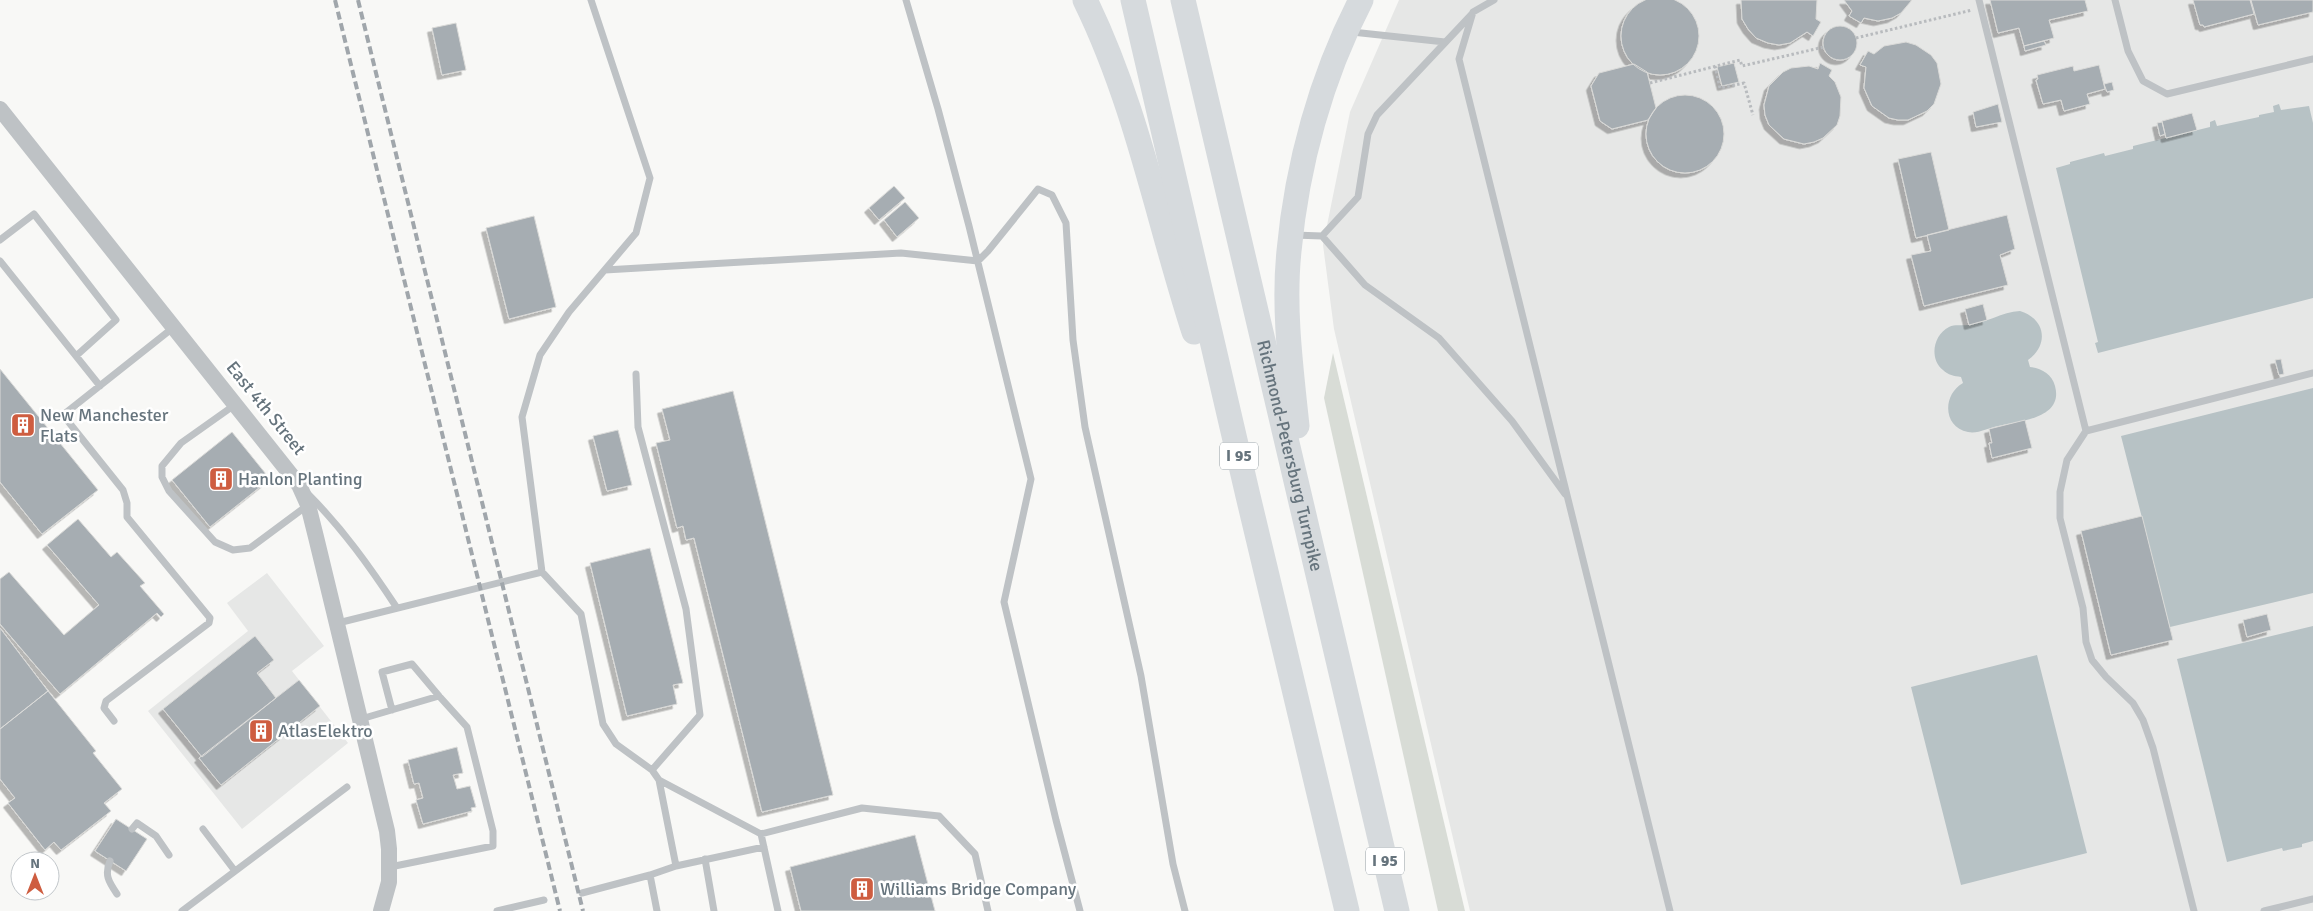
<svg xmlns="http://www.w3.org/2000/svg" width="2313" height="911" font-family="Signika,sans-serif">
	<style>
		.built { fill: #e6e7e6 }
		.green { fill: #d8dcd6 }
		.water { fill: #b7c2c5 }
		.building { fill: #a6adb2; stroke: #dadad8; filter: url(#shadow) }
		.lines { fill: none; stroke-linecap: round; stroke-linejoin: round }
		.path { stroke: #b8bbbe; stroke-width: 3; stroke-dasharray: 2.5 2.5; stroke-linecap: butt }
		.service { stroke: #bec2c5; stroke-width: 7 }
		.tertiary { stroke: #bec2c5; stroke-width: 16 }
		.motorway { stroke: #d6dadd; stroke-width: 25 }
		.rail { stroke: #a0a6ab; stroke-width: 4; stroke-dasharray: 8 4; stroke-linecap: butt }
		.labels { text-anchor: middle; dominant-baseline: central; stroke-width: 5; stroke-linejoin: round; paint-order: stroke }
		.shield { fill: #fff; stroke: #949ea4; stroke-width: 1 }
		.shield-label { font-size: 16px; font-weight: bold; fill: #66747d }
		.street-label { font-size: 18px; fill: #66747d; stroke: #fff }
		.poi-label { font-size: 18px; fill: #66747d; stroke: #fff; text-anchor: start }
	</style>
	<defs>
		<filter id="shadow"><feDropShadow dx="-4.5" dy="4.5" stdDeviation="0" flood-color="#0004"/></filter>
	</defs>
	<rect width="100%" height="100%" fill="#f8f8f6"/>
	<path class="built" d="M 1399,0 L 2313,0 L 2313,911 L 1470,911 L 1334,329 L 1323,245 L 1350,112 Z
		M 267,573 L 324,646 L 292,671 L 348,743 L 242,829 L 148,711 L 248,631 L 227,603 Z"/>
	<path class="green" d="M 1333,353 L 1465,911 L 1438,911 L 1324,398 Z"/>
	<path class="water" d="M 2279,104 L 2281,110 L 2309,106 L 2313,123 L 2313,298 L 2098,353 L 2095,343 L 2098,342 L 2056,168 L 2070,164 L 2070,162 L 2104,153 L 2105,156 L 2133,149 L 2133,146 L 2210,127 L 2210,122 L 2215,120 L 2217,126 L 2259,117 L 2259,115 L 2274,112 L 2273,106 Z
		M 2020,311 C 2046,319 2049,345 2028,360 L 2030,367 C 2041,368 2052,374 2055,386 C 2064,419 2018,421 1998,426 C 1988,428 1978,434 1968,432 C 1943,427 1942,395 1963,383 L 1961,377 C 1954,376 1948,375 1943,370 C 1929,359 1933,335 1949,327 C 1955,324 1961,326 1968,325 C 1986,323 2002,312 2020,311 Z
		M 2313,388 L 2313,593 L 2170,627 L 2121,436 Z
		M 2313,626 L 2313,841 L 2302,844 L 2302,847 L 2283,851 L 2282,848 L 2227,862 L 2177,659 Z
		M 2037,655 L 2087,853 L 1961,885 L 1911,687 Z"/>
	<path class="building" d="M1621 36a39 39 0 1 1 78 0a39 39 0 1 1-78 0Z
		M 1741,0 L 1817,0 L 1816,19 L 1821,22 L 1813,36 L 1807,32 L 1790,43 L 1779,45 L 1768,43 L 1756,38 L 1748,29 L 1742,19 Z
		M 1844,0 L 1912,0 L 1901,13 L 1892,18 L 1878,21 L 1864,18 L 1861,23 L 1849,16 L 1852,11 Z
		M 1990,0 L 2085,0 L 2088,11 L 2049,20 L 2054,38 L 2024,46 L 2019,28 L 1998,33 Z
		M 2193,0 L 2250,0 L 2254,14 L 2204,27 L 2203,25 L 2200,25 Z
		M 2251,0 L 2313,0 L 2313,12 L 2258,25 Z
		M 456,23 L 466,70 L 442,75 L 432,28 Z
		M1823 43a17 17 0 1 1 34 0a17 17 0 1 1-34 0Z
		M 2044,41 L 2046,45 L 2025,51 L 2024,46 Z
		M 1906,42 L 1916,45 L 1931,55 L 1937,63 L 1941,84 L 1934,104 L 1927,111 L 1908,120 L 1898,120 L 1889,118 L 1872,106 L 1864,88 L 1866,67 L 1860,65 L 1868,51 L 1874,54 L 1884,46 Z
		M 1734,63 L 1739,82 L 1722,86 L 1717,67 Z
		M 1820,63 L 1832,70 L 1829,76 L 1835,82 L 1841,97 L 1840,116 L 1837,125 L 1823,138 L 1814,142 L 1804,144 L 1784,139 L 1769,125 L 1765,115 L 1764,105 L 1769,86 L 1783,72 L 1791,68 L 1809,66 L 1818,69 Z
		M 1634,64 L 1647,72 L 1656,108 L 1648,120 L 1612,129 L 1600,121 L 1591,86 L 1599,73 Z
		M 2099,65 L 2105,89 L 2087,94 L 2090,104 L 2064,111 L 2061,100 L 2043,104 L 2036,80 L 2038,79 L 2037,75 L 2073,66 L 2074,71 Z
		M 2112,82 L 2114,90 L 2107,92 L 2104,84 Z
		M1646 134a39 39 0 1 1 78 0a39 39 0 1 1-78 0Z
		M 1998,104 L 2002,122 L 1976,127 L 1973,112 Z
		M 2192,113 L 2197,130 L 2166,138 L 2162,121 Z
		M 2162,122 L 2165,134 L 2160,136 L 2157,123 Z
		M 1931,152 L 1949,230 L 1916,238 L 1898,159 Z
		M 894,186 L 905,198 L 879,220 L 869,208 Z
		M 905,202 L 919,218 L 897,237 L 884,220 Z
		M 2007,215 L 2015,249 L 2000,255 L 2008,285 L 1924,306 L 1911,255 L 1931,251 L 1927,235 Z
		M 534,216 L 556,307 L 509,319 L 486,228 Z
		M 1983,304 L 1987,320 L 1969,325 L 1965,309 Z
		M 2281,359 L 2284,374 L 2279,375 L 2275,360 Z
		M 0,369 L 98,490 L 42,534 L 0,482 Z
		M 733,391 L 833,795 L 762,812 L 694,538 L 686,540 L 683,526 L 677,528 L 656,443 L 670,440 L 662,409 Z
		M 2025,420 L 2032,448 L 1992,458 L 1989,443 L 1992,443 L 1989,429 Z
		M 618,430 L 632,485 L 607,491 L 593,436 Z
		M 232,432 L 270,479 L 210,527 L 172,480 Z
		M 2142,516 L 2173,640 L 2111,655 L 2081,531 Z
		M 78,519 L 111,557 L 117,552 L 145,583 L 140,586 L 164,614 L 161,617 L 157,613 L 60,694 L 0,624 L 0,579 L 9,572 L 64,635 L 99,605 L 47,545 Z
		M 650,548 L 683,683 L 673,685 L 677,704 L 627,716 L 590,563 Z
		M 2267,614 L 2271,630 L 2247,637 L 2243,620 Z
		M 0,628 L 48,691 L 0,729 Z
		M 255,636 L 274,660 L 257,673 L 276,698 L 202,757 L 163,709 Z
		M 299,680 L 320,706 L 221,785 L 199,758 Z
		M 48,691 L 96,751 L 93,753 L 122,789 L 104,803 L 111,811 L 61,850 L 54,842 L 45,850 L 8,803 L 15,798 L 0,779 L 0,729 Z
		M 457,747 L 463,773 L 453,775 L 457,789 L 470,786 L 476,807 L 471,808 L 472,811 L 423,824 L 416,800 L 423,798 L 419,783 L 414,784 L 408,760 Z
		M 116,819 L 147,839 L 126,871 L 95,851 Z
		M 915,835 L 935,911 L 801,911 L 790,867 Z"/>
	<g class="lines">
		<path class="path" d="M 1856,38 L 1972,10
			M 1715,66 L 1720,88 L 1744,83 L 1753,115
			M 1650,83 L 1740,60 L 1742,66 L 1824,47"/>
		<path class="service" d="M 591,0 L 650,178 L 636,233 L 569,312 L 540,355 L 522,417 L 542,572 L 581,614 L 603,724 L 616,744 L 652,770 L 700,715 L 686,609 L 638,427 L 636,374
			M 906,0 L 938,109 L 969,226 L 1031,479 L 1004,602 L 1056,820 L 1080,911
			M 1494,0 L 1473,12 L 1459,59 L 1670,911
			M 1979,0 L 2086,431 L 2313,373
			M 2115,0 L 2128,51 L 2143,81 L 2167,94 L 2313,59
			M 1352,32 L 1445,42
			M 1294,235 L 1322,236 L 1358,197 L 1368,134 L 1377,115 L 1472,14
			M 1322,236 L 1365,285 L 1439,338 L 1512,421 L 1565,494
			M 0,240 L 34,214 L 116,320 L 76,356
			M 0,261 L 100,386
			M 605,270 L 901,253 L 978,261 L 988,251 L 1038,189 L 1052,195 L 1066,223 L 1073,340 L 1085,427 L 1141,676 L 1173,864 L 1185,911
			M 236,404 L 181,443 L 162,466 L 162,477 L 169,491 L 215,542 L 233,550 L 250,548 L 308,505
			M 2086,431 L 2067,460 L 2060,492 L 2060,518 L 2083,608 L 2086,642 L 2092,660 L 2106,677 L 2133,703 L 2143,720 L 2153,748 L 2194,911
			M 308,494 C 343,529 370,567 397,608
			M 338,623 L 542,572
			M 392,710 L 382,672 L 412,664 L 439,696
			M 361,719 L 439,696 L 467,727 L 493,831 L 493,846 L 390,867
			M 114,721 L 104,708 L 106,701 L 209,623 L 210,618 L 127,517 L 127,503 L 123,490 L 63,415 L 174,327
			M 652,770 L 659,780 L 676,866 L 650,875 L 657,911
			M 659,780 L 761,834 L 862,808 L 939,816 L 975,854 L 988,911
			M 132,829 L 137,823 L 156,836 L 169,855
			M 203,829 L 235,871
			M 761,834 L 778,911
			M 705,859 L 714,911
			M 110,861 C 104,875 109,882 117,894
			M 676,866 L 764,847
			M 582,893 L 650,875
			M 182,911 L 347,787
			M 497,911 L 544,900
			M 2264,911 L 2313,899"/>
		<path class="tertiary" d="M 0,109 L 299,485 L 308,505 L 316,537 L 387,831 L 389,849 L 389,882 L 381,911"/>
		<g class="motorway">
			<path d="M 1085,0 C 1137,106 1158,221 1194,332"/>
			<path d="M 1133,0 L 1248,496 L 1347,911"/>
			<path id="s1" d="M 1183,0 L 1397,911"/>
			<path d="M 1297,426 C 1291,368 1283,309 1289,251 C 1297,165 1321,77 1361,0"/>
		</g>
		<path class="rail" d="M 335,0 L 560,911
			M 358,0 L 583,911"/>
	</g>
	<defs>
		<symbol id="building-square" viewBox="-11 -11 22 22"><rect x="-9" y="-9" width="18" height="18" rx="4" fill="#ce5d40" stroke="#fff"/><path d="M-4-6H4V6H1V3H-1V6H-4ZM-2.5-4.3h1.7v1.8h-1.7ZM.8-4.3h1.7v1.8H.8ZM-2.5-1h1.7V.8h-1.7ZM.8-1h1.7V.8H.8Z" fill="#fff"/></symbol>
	</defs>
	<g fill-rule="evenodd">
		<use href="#building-square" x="9" y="411" width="28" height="28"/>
		<use href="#building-square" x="207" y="465" width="28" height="28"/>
		<use href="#building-square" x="247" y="717" width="28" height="28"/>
		<use href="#building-square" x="848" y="875" width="28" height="28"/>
	</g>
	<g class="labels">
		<g class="shield">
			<rect x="1220" y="442.5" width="38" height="27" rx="4"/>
			<rect x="1366" y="847.5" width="38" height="27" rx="4"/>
		</g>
		<g class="shield-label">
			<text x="1239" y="456">I 95</text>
			<text x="1385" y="861">I 95</text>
		</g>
		<g class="street-label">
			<text transform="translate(266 408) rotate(51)">East 4th Street</text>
			<text stroke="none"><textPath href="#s1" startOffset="468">Richmond-Petersburg Turnpike</textPath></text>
		</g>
		<g class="poi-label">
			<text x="40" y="415">New Manchester<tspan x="40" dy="21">Flats</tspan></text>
			<text x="238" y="479">Hanlon Planting</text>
			<text x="278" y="731">AtlasElektro</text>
			<text x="880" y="889">Williams Bridge Company</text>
		</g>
	</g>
	<g transform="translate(35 876)"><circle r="24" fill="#ffffff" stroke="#c2c7cb"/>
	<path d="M0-4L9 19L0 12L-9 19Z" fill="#ce5d40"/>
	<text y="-8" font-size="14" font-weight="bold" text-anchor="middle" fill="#66747d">N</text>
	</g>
</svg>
